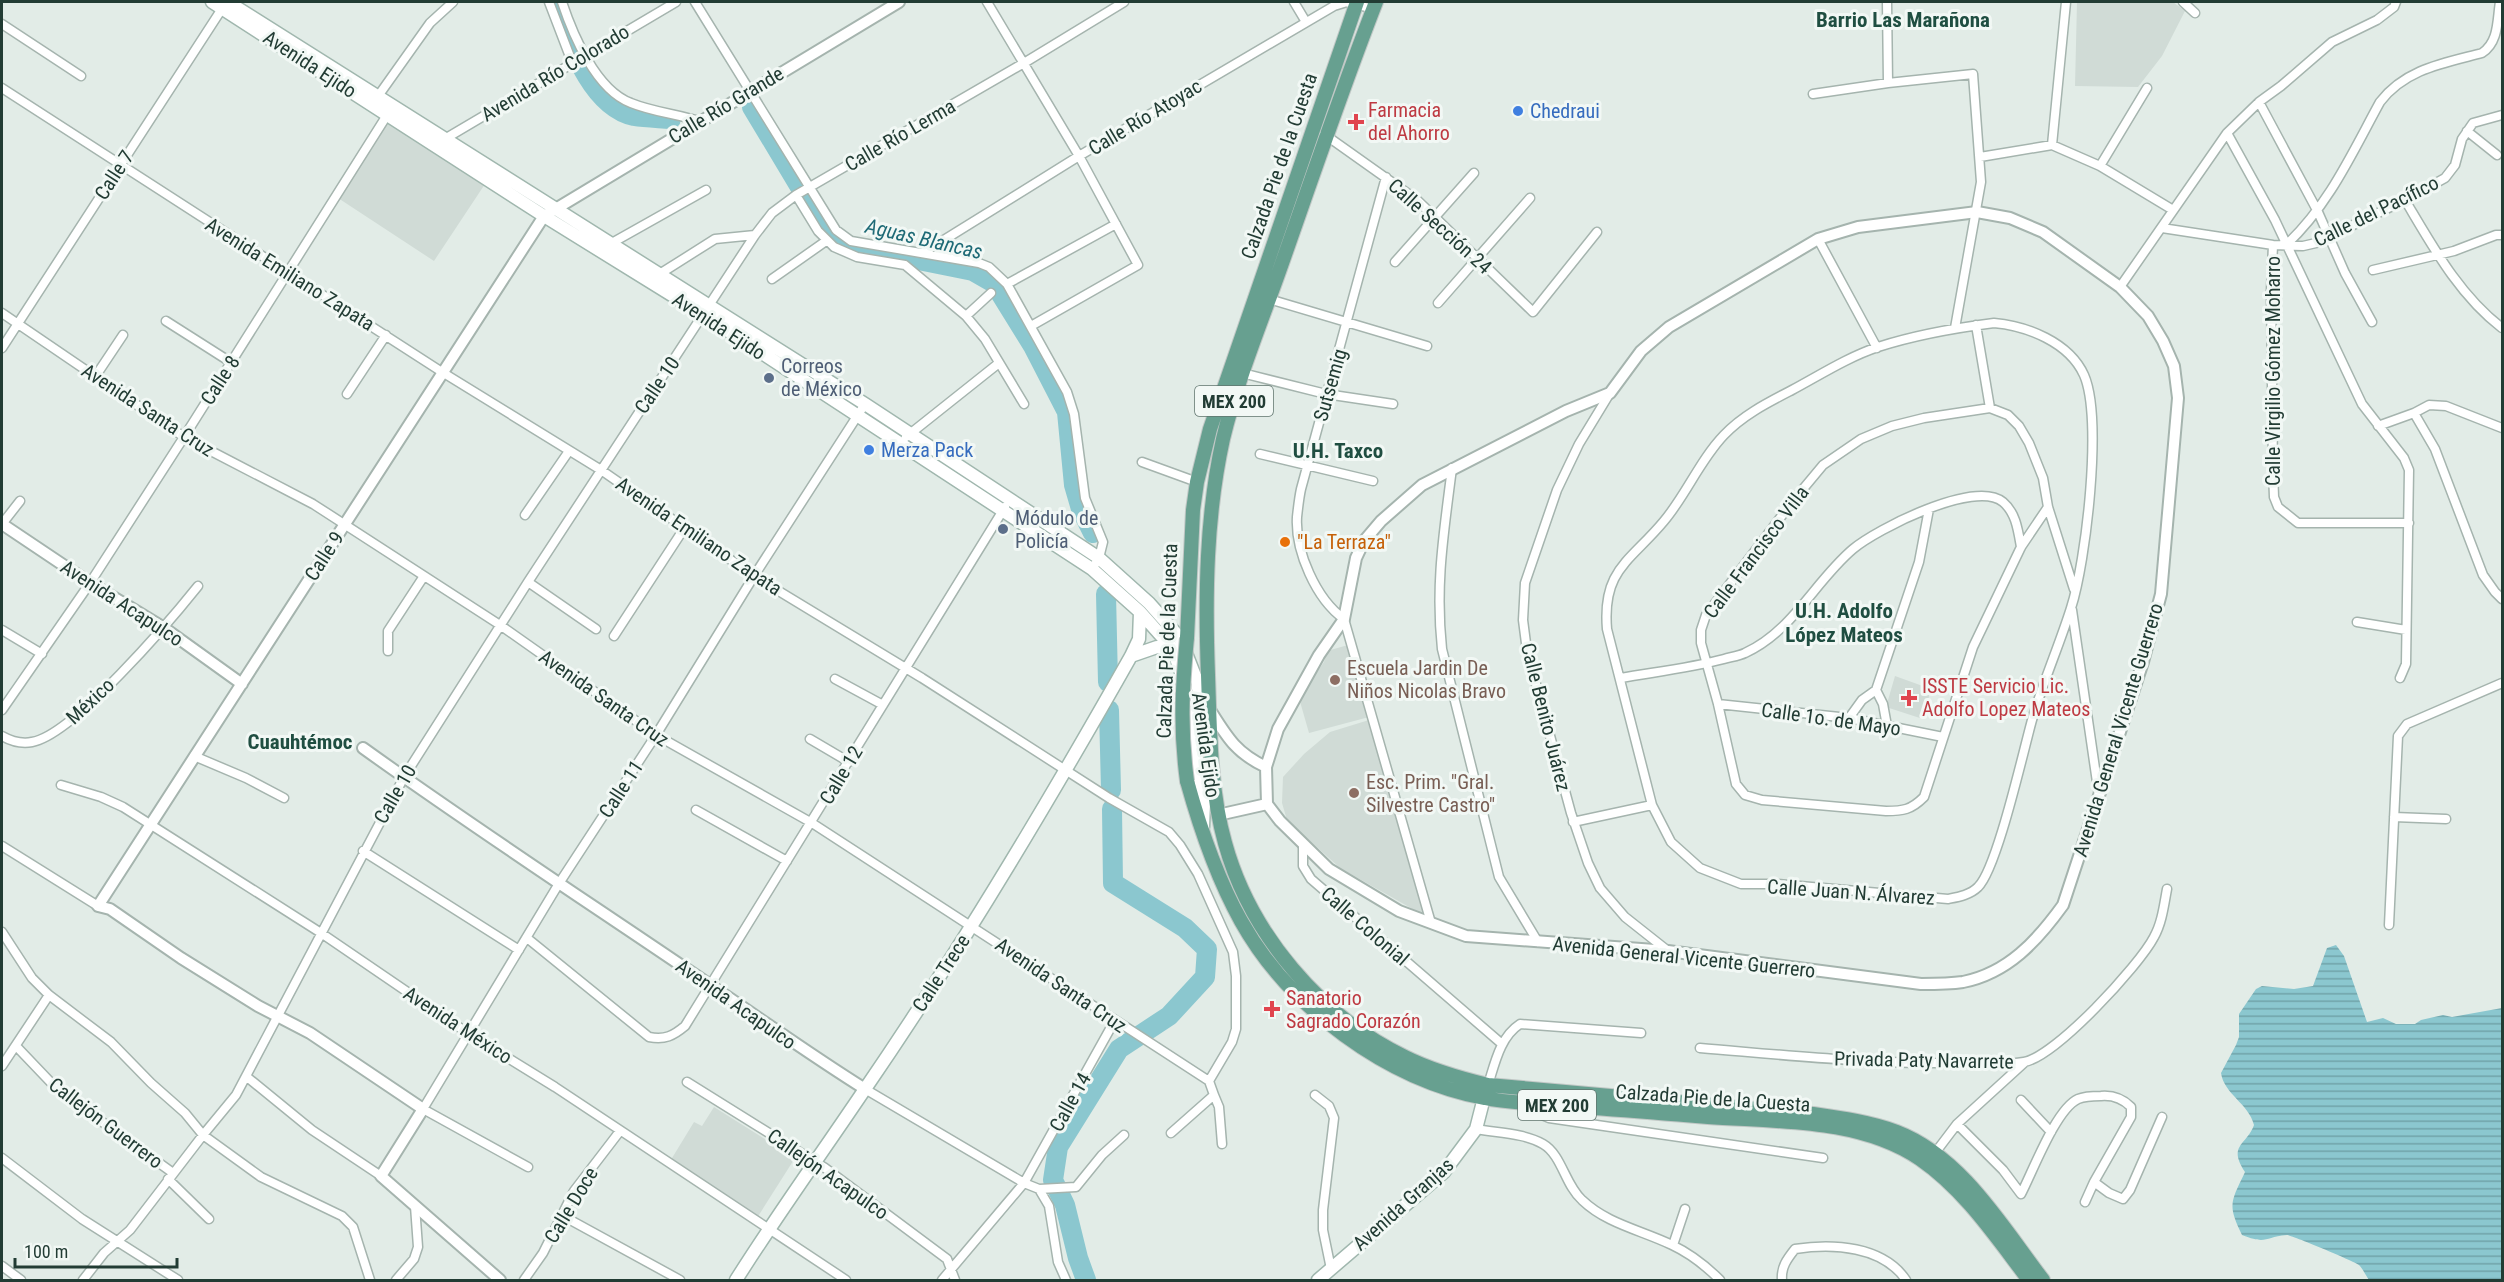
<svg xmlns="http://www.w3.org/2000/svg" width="2504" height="1282" font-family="'Roboto Condensed',sans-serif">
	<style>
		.built { fill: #d0dbd6 }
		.water { fill: url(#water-rules) }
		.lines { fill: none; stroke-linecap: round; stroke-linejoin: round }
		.river { stroke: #8bc7cf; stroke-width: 20 }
		.minor-casing { stroke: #a5b4ae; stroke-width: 11 }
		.tertiary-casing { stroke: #a5b4ae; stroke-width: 14 }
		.secondary-casing { stroke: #a0b7ae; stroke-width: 15 }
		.primary-casing { stroke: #c1c8c6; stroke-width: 16 }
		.minor { stroke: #fff; stroke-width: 8 }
		.tertiary { stroke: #fff; stroke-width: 10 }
		.secondary { stroke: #fff; stroke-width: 12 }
		.primary { stroke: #67a090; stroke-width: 14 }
		.primary-bridge-casing { stroke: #c1c8c6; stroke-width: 16; stroke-linecap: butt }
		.primary-bridge { stroke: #67a090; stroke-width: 14 }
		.shop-dot { fill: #3f7fe0; stroke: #f2f8f5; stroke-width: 2 }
		.health-dot { fill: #e0444e; stroke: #f2f8f5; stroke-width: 2 }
		.service-dot { fill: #5c6f8a; stroke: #f2f8f5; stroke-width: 2 }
		.food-dot { fill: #e8710a; stroke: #f2f8f5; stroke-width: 2 }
		.education-dot { fill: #8d6e63; stroke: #f2f8f5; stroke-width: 2 }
		.labels { text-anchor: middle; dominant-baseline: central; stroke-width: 6; stroke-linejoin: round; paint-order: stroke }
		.shield { fill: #f2f8f5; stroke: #60746e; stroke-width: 1.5 }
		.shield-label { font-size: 18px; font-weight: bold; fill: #223c34 }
		.street-label { font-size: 20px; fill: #223c34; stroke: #f2f8f5 }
		.health-label { font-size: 20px; fill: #be3a42; stroke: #f2f8f5; text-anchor: start }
		.shop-label { font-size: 20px; fill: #366cbe; stroke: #f2f8f5; text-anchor: start }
		.service-label { font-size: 20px; fill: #4e5e75; stroke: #f2f8f5; text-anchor: start }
		.food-label { font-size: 20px; fill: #c56008; stroke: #f2f8f5; text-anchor: start }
		.education-label { font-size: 20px; fill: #785e54; stroke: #f2f8f5; text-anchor: start }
		.neighbourhood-label { font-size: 21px; font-weight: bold; fill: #1f4e41; stroke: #f2f8f5 }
		.water-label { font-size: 21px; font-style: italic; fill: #1e6a76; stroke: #f2f8f5 }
	</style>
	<defs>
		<pattern id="water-rules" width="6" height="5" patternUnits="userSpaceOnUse" patternTransform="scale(1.5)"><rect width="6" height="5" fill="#8bc7cf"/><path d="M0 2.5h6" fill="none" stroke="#71a3a9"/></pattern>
	</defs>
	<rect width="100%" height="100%" fill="#e2ece7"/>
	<path class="built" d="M 2077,2 L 2173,2 L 2185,11 L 2162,56 L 2138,87 L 2075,86 Z
		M 388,121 L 485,184 L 434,261 L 338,198 Z
		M 1348,645 L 1369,717 L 1309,733 L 1299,698 L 1324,662 L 1327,651 Z
		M 1895,676 L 1931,689 L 1923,719 L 1886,707 Z
		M 1369,720 L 1425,916 L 1340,868 L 1287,820 L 1282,803 L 1283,777 L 1304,754 L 1330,732 Z
		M 714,1107 L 795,1158 L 757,1218 L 669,1163 L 694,1122 L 702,1126 Z"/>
	<path class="water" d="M 2336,945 L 2344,956 L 2367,1022 L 2383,1018 L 2396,1024 L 2415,1024 L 2421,1020 L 2443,1015 L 2452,1017 L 2502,1008 L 2502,1280 L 2369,1280 C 2366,1276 2363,1269 2359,1265 C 2354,1261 2291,1235 2287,1235 C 2264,1237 2267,1245 2242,1235 C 2227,1204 2231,1202 2245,1172 C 2227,1145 2247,1145 2254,1125 C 2249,1104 2224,1094 2221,1073 L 2236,1045 L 2239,1037 L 2239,1014 L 2256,989 L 2262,986 L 2294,989 L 2313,986 L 2327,948 Z"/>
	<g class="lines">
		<path class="river" d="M 555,2 C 569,38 589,106 634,116 C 646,118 659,118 671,119
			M 752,107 L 809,202 L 833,238 L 849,246 L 973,271 L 994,283 L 1033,346 L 1067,412 L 1074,485 L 1081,509 L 1093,533
			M 1106,594 L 1108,682
			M 1109,710 L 1111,790
			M 1086,1280 L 1078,1258 L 1065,1205 L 1053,1180 L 1058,1147 L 1119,1049 L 1169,1016 L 1205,977 L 1207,949 L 1185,928 L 1113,883 L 1112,809"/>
		<defs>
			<path id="minor" d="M 549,2 L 572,62
				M 562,2 C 573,35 596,90 631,103 C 653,112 677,114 699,121
				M 695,2 L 836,230 L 851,241 L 979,263 L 989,267 L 1007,284 L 1067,392 L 1074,414 L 1085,498 L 1103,542 L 1099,558 L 1092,569
				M 987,2 L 1079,156 L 1138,265 L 1031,326
				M 1294,2 L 1306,22
				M 1887,2 L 1888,83
				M 2183,2 L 2195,13
				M 2,24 L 81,76
				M 2,88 L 442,372 L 601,470 L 754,576 L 922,678 L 1109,798 L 1169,832 L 1180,845 L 1198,874 L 1233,952 L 1236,976 L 1236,1029 L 1232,1042 L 1209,1081
				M 1813,94 L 1888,83 L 1973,74 L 1981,182 L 1955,328
				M 376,99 L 430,23 L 453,2
				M 2259,102 L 2318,212 L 2345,273 L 2372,322
				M 2467,131 L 2497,155
				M 2227,133 L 2275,220 L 2362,404 L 2404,458 L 2409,470 L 2406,664 L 2400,678
				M 1324,134 L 1417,200 L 1533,312 L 1597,232
				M 443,140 L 676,2
				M 2052,145 L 2066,2
				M 1980,157 L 2052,145 L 2100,166 L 2173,210
				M 2100,166 L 2147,88
				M 1386,177 L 1301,489 C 1299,498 1298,508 1297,517 C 1295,551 1316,599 1344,619 L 1431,923
				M 796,195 L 818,231 L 834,247 L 857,257 L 905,265 L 966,316 L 985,339 L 1024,404
				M 2405,200 C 2433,247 2459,295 2502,328
				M 2162,228 L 2273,245 L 2303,246 L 2316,243 L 2405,200 L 2445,178 L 2455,165 L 2462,139 L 2473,123 L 2502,115
				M 1818,239 L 1877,348
				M 610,244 L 706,190
				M 2273,245 L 2271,291 L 2273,471 L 2274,497 L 2278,507 L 2298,523 L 2409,523
				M 2286,245 C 2329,205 2352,153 2380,102 C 2405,69 2444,63 2482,53 C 2499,42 2497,20 2500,2
				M 923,253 L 1079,156 L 1334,6 L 1347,2 L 1373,9
				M 1395,262 L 1474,173
				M 2373,270 L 2454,251 L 2496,235 L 2502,235
				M 658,275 L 715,239 L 755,235
				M 772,279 L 826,241
				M 1007,284 L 1116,224
				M 2120,287 L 2227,133 L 2259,102 L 2281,86 L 2332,42 L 2377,20 L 2394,7 L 2396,2
				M 1269,299 L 1427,346
				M 1438,303 L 1530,198
				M 2,313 L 184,437 L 313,504 L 500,625 L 656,735 L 812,823 L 1209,1081
				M 966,316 L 991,293
				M 166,321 L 232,363
				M 1994,323 C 2027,326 2069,342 2084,375 C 2103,418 2086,562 2071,608 C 2059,646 2043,682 2032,720 C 2023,752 1997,869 1978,887 C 1970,895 1958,897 1948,899 L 1777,884 L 1741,884 L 1700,868 L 1671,842 L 1652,805 L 1607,629 C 1602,569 1631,561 1664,521 C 1686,495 1700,460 1724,435 C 1743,415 1767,403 1792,390 C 1820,375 1848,357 1878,347 C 1915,335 1955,328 1994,323 Z
				M 1976,325 L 1990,408
				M 2,348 L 225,4
				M 1242,373 L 1326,394 L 1393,404
				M 95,377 L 123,335
				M 1610,393 L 1579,444 L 1557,490 L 1525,583 L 1523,620 L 1527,651 L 1571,813 L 1588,863 L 1600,888 L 1625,917 L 1668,951
				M 347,394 L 386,335
				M 2414,413 L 2435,449 L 2483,575 L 2495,592 L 2502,599
				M 2378,426 L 2414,413 L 2429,405 L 2446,406 L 2502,428
				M 906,437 L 999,363
				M 1260,454 L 1373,481
				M 1142,462 L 1197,482
				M 1452,468 C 1444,532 1435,584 1442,649 L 1499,877 L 1538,942
				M 2048,507 L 2021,547 L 1973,647 L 1924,797 C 1911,810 1903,811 1886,811 L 1762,800 L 1745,795 L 1736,784 L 1718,704 L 1701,643 L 1701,630 L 1706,615 L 1793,501 L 1823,465 L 1861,439 L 1892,426 L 1924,418 L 1990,408 L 2008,415 L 2019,426 L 2029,443 L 2043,478 L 2048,507 L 2074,589
				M 525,515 L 569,451
				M 2,524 L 20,501
				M 528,582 L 596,629
				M 2072,610 L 2099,796
				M 2357,622 L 2406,630
				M 2,630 L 42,654
				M 614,636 L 685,527
				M 388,651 L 388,631 L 424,576
				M 1621,678 C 1655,672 1690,668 1724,659 C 1731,657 1739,656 1745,653 C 1793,631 1815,581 1853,549 C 1877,529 1975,479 2003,502 C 2016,513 2018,530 2021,547
				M 835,679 L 883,705
				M 1876,690 L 1883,704 L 1887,726
				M 1718,704 L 1849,718 L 1943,737
				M 2,710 L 90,583 L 184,437 L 389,112
				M 1849,718 L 1862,700 L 1876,690 L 1919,562 L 1929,509
				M 2,736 C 11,741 22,744 32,742 C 73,735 170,621 198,586
				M 810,739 L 849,762
				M 194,756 L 246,778 L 284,798
				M 61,785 L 101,797 L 123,807 L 321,933 L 469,1034 L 555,1087 L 846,1280
				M 696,810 L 787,861
				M 2394,817 L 2446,819
				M 1573,822 L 1652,805
				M 1303,844 L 1303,866 L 1311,879 L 1502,1044
				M 2,846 L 98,906
				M 363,851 L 519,950
				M 2389,925 L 2398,736 L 2407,724 L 2502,683
				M 2,932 L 32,978 L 49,995 L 111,1042 L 151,1083 L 185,1113 L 203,1135 L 261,1177 L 342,1216 L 353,1227 L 370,1280
				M 527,938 L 649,1037 C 665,1040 673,1036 685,1026 L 1005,507
				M 16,1046 L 58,1090 L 173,1173
				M 1700,1048 C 1785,1055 1870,1064 1955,1063 C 1977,1063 2002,1066 2024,1062 C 2055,1057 2139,966 2154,937 C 2162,923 2164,905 2167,889
				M 2,1066 L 49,995
				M 247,1077 L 312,1130 L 381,1176
				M 687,1082 L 825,1168 L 947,1259 L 955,1280
				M 1488,1085 C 1495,1063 1500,1037 1520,1024 L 1641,1033
				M 865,1089 L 1024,1183 L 1039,1189 L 1049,1206 L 1058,1262 L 1066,1280
				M 1214,1095 L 1219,1107 L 1222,1144
				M 1315,1095 L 1329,1106 L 1334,1118 L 1323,1210 L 1323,1230 L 1331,1269
				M 2021,1100 L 2051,1132
				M 1526,1103 L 1537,1113 L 1549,1118 L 1823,1158
				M 1957,1124 L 2003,1170 L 2021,1194 C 2033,1171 2056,1109 2078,1099 C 2085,1096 2094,1096 2101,1096 C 2113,1095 2122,1098 2131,1107 L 2131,1117 L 2094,1182 L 2085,1202
				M 1476,1129 C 1497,1133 1524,1133 1543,1144 C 1562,1155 1565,1185 1582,1200 C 1607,1224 1641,1230 1672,1245 C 1689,1253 1707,1267 1720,1280
				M 1171,1133 L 1214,1095 L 1209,1081
				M 1935,1153 L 1957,1124 L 2025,1062
				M 2,1158 L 82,1219 L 178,1280
				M 528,1167 L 423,1109 L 558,885 L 656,735 L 754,576 L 865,404
				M 168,1179 L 209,1219
				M 2094,1182 L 2109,1193 L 2123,1199 L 2130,1190 L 2162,1117
				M 1039,1189 L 1076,1187 L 1102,1155 L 1124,1135
				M 563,1216 L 680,1280
				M 1673,1245 L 1685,1209
				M 2,1266 L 21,1280
				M 83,1280 L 104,1253 L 130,1230 L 203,1135 L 236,1095 L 404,777 L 528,582 L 755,235 L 772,213 L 796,195 L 1024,63 L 1124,2
				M 396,1280 L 414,1259 L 418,1247 L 415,1206
				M 524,1280 L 543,1253 L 574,1191 L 620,1131
				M 942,1280 L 1024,1183 L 1115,1020
				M 1782,1280 C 1781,1267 1787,1259 1795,1249 C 1833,1243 1883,1246 1906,1280"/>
			<path id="tertiary" d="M 1977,212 L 2010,218 L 2043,232 L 2120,287 L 2148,316 L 2163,341 L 2174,366 L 2178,398 L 2161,594 L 2143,662 L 2063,905 C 2037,941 2008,973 1963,982 C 1949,984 1935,984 1921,984 L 1668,951 L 1466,936 L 1399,911 L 1329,869 L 1280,821 L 1267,804 L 1266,767 L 1278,729 L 1319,655 L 1344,619 L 1356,558 L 1364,541 L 1381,521 L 1422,485 L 1566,411 L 1610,393 L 1641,351 L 1669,327 L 1818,239 L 1858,227 Z
				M 2,524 L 90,583 L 164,628 L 242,684
				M 1210,710 C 1227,737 1236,753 1266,767
				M 363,748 C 477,830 594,906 710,985 C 762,1020 812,1056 865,1089
				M 1218,815 L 1267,804
				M 500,1280 L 381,1176 L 423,1109 L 310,1033 L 258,1006 L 181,958 L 110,909 L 98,906 L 544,216 L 899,2"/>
			<path id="secondary" d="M 212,2 L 544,216 L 704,315 L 1092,569 L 1140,612 L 1173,649 L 1185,685 L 1204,802 L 1203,827
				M 228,2 L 865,404 L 1099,558 L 1149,603 L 1180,638 L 1197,681 L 1205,739
				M 1131,656 L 1157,647 L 1173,649
				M 736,1280 C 777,1215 822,1153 865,1089 C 961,949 1048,803 1131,656 L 1139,639 L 1140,612
				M 1318,1280 L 1444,1172 L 1476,1129 L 1486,1090"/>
			<path id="primary" d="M 1376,2 C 1342,89 1312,178 1281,266 C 1261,323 1237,380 1223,439 C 1206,516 1205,596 1208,675 C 1210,730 1210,790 1225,843 C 1250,934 1320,1016 1405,1057 C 1431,1070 1459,1078 1488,1085 L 1813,1114 C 1841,1118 1870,1122 1897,1132 C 1962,1157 2003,1228 2043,1280
				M 1187,638 L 1193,510 L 1197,482 L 1210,429 L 1357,2
				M 1187,781 C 1200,828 1217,878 1241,921 C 1289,1007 1387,1080 1485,1098 C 1498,1101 1512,1102 1526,1103 C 1586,1107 1647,1112 1708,1117 C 1777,1122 1860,1118 1920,1159 C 1965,1190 1996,1237 2029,1280"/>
		</defs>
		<use href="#minor" class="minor-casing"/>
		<use href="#tertiary" class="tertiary-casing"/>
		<use href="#secondary" class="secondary-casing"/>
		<use href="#primary" class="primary-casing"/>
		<use href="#minor" class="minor"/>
		<use href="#tertiary" class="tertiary"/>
		<use href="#secondary" class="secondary"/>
		<use href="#primary" class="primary"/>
		<defs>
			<path id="primary-bridge" d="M 1187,781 C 1180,729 1182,689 1187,638"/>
		</defs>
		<use href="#primary-bridge" class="primary-bridge-casing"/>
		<use href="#primary-bridge" class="primary-bridge"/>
	</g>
	<g class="shop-dot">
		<circle cx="1518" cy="111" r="6"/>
		<circle cx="869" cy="450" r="6"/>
	</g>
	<g class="health-dot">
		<path d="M1353 113h6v6h6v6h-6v6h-6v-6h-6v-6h6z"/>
		<path d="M1906 689h6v6h6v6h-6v6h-6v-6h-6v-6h6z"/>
		<path d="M1269 1000h6v6h6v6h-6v6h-6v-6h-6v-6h6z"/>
	</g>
	<g class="service-dot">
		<circle cx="769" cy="378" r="6"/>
		<circle cx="1003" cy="529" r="6"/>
	</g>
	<circle class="food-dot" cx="1285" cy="542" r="6"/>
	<g class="education-dot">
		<circle cx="1335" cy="680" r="6"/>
		<circle cx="1354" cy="793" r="6"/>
	</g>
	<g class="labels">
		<g class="shield">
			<rect x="1195" y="386" width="78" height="30" rx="4.5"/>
			<rect x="1518" y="1090" width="78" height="30" rx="4.5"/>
		</g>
		<g class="shield-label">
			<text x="1234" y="401">MEX 200</text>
			<text x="1557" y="1105">MEX 200</text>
		</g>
		<g class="street-label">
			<text transform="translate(310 64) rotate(33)">Avenida Ejido</text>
			<text transform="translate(555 73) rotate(-31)">Avenida Río Colorado</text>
			<text transform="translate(726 105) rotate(-31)">Calle Río Grande</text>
			<text transform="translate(1145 117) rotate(-31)">Calle Río Atoyac</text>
			<text transform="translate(900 135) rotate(-30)">Calle Río Lerma</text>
			<text transform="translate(1279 166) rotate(-71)">Calzada Pie de la Cuesta</text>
			<text transform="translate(114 175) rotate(-57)">Calle 7</text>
			<text transform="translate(2376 211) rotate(-26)">Calle del Pacífico</text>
			<text transform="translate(1440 226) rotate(42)">Calle Sección 24</text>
			<text transform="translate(290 274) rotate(32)">Avenida Emiliano Zapata</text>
			<text transform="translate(719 326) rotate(33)">Avenida Ejido</text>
			<text transform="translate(2273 371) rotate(-90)">Calle Virgilio Gómez Moharro</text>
			<text transform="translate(220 380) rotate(-57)">Calle 8</text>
			<text transform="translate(657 385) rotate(-56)">Calle 10</text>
			<text transform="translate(1330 385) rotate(-74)">Sutsemig</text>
			<text transform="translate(148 410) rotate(33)">Avenida Santa Cruz</text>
			<text transform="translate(699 536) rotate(34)">Avenida Emiliano Zapata</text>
			<text transform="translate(1756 552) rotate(-53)">Calle Francisco Villa</text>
			<text transform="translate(324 556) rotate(-57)">Calle 9</text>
			<text transform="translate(122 603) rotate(33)">Avenida Acapulco</text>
			<text transform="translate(1167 641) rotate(-88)">Calzada Pie de la Cuesta</text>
			<text transform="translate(604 698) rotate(35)">Avenida Santa Cruz</text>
			<text transform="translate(90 701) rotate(-43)">México</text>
			<text transform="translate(1546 717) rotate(76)">Calle Benito Juárez</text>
			<text transform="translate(1831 719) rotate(8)">Calle 1o. de Mayo</text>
			<text transform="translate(2118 730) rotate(-73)">Avenida General Vicente Guerrero</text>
			<text transform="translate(1206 745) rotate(82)">Avenida Ejido</text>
			<text transform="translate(841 775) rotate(-59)">Calle 12</text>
			<text transform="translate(621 789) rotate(-57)">Calle 11</text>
			<text transform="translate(395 794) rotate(-60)">Calle 10</text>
			<text transform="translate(1851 892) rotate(4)">Calle Juan N. Álvarez</text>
			<text transform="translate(1365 926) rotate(41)">Calle Colonial</text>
			<text transform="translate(1684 957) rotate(6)">Avenida General Vicente Guerrero</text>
			<text transform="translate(941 973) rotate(-57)">Calle Trece</text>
			<text transform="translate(1061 985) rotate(34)">Avenida Santa Cruz</text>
			<text transform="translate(736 1004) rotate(35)">Avenida Acapulco</text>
			<text transform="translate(458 1025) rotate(33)">Avenida México</text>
			<text transform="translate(1924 1060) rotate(1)">Privada Paty Navarrete</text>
			<text transform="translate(1713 1098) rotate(4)">Calzada Pie de la Cuesta</text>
			<text transform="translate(1070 1102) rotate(-61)">Calle 14</text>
			<text transform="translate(106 1123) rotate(37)">Callejón Guerrero</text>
			<text transform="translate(828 1174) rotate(35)">Callejón Acapulco</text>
			<text transform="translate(1403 1204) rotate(-42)">Avenida Granjas</text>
			<text transform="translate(571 1205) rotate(-59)">Calle Doce</text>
		</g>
		<g class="health-label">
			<text x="1368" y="110">Farmacia<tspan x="1368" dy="23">del Ahorro</tspan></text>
			<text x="1922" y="686">ISSTE Servicio Lic.<tspan x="1922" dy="23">Adolfo Lopez Mateos</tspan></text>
			<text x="1286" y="998">Sanatorio<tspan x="1286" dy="23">Sagrado Corazón</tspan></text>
		</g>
		<g class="shop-label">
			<text x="1530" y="111">Chedraui</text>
			<text x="881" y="450">Merza Pack</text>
		</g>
		<g class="service-label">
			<text x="781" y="366">Correos<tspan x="781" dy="23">de México</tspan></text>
			<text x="1015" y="518">Módulo de<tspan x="1015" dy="23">Policía</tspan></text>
		</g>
		<g class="food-label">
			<text x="1297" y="542">"La Terraza"</text>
		</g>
		<g class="education-label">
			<text x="1347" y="668">Escuela Jardin De<tspan x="1347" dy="23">Niños Nicolas Bravo</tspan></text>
			<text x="1366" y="782">Esc. Prim. "Gral.<tspan x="1366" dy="23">Silvestre Castro"</tspan></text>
		</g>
		<g class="neighbourhood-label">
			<text x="1903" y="20">Barrio Las Marañona</text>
			<text x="1338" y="451">U.H. Taxco</text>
			<text x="1844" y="611">U.H. Adolfo<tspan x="1844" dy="24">López Mateos</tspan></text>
			<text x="300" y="742">Cuauhtémoc</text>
		</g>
		<g class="water-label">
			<text transform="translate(924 239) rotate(13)">Aguas Blancas</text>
		</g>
	</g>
	<rect width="2504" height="1282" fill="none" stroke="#223c34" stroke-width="6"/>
	<path d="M15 1258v9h162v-9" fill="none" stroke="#223c34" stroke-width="3"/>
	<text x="24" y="1258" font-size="18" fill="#223c34" stroke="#f2f8f5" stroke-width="4.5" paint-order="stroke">100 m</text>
</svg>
